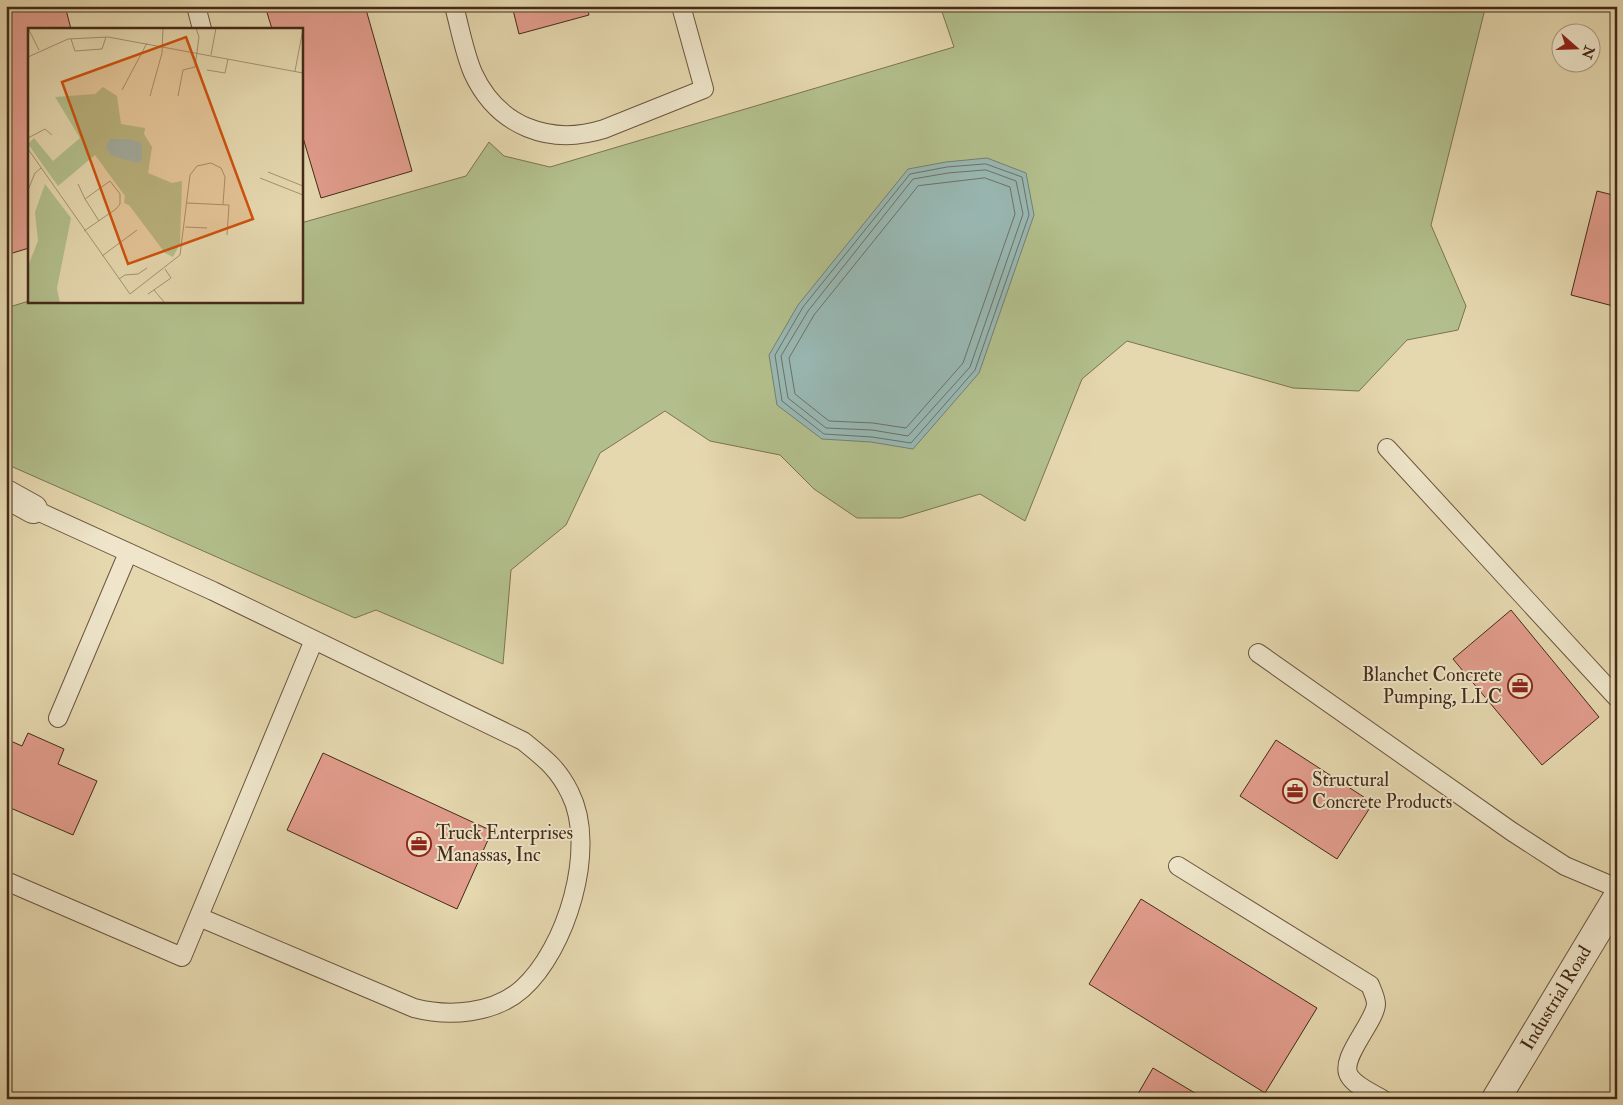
<svg xmlns="http://www.w3.org/2000/svg" width="1623" height="1105" font-family="'IM FELL Double Pica',serif">
	<style>
		.green { fill: #b2bf8c; stroke: #7b7452 }
		.water { fill: #98b8b3; stroke: #767f75 }
		.lines { fill: none; stroke-linecap: round; stroke-linejoin: round }
		.shore { stroke: #6e7166; stroke-width: 1 }
		.building { fill: #e19c8c; stroke: #442a18 }
		.service-casing { stroke: #6c553e; stroke-width: 20 }
		.minor-casing { stroke: #6c553e; stroke-width: 30 }
		.service { stroke: #eee5ca; stroke-width: 18 }
		.minor { stroke: #eee5ca; stroke-width: 28 }
		.labels { text-anchor: middle; dominant-baseline: central; stroke-width: 4; stroke-linejoin: round; paint-order: stroke }
		.poi-label { font-size: 19px; fill: #442a18; stroke: #eee5ca; text-anchor: start }
		.street-label { font-size: 19px; fill: #442a18; stroke: #eee5ca }
		.inset-road { fill: none; stroke: #a59272; stroke-width: 1 }
		.view { fill: #cf520e; fill-opacity: 0.15; stroke: #cf520e; stroke-width: 2.5 }
		.inset-edge { fill: none; stroke: #442a18; stroke-width: 2.5 }
	</style>
	<rect width="100%" height="100%" fill="#e5d7ae"/>
	<filter id="stains"><feTurbulence type="fractalNoise" baseFrequency=".004" numOctaves="4"/><feColorMatrix values="0 0 0 0 .2 0 0 0 0 .09 0 0 0 0 .02 0 0 0 .5 -.17"/></filter>
	<radialGradient id="worn" r=".72"><stop offset=".6" stop-color="#630" stop-opacity="0"/><stop offset="1" stop-color="#630" stop-opacity=".3"/></radialGradient>
	<path class="green" d="M 940,6 L 1488,6 L 1485,9 L 1431,225 L 1466,306 L 1458,330 L 1407,340 L 1359,391 L 1293,388 L 1127,341 L 1082,379 L 1025,521 L 980,494 L 901,518 L 857,518 L 814,489 L 780,455 L 710,441 L 665,411 L 600,453 L 566,525 L 511,570 L 503,664 L 376,610 L 355,618 L 6,464 L 6,308 L 29,301 L 301,301 L 301,223 L 466,176 L 489,142 L 504,156 L 550,167 L 954,47 Z"/>
	<path class="water" d="M 987,158 L 1026,173 L 1034,215 L 979,373 L 913,449 L 871,442 L 822,439 L 777,405 L 769,355 L 798,305 L 908,169 L 946,162 Z"/>
	<g class="lines">
		<path class="shore" d="M 986,164 L 1022,177 L 1029,215 L 975,370 L 911,443 L 872,437 L 824,434 L 782,401 L 775,355 L 803,307 L 910,174 L 947,167 Z
			M 986,170 L 1016,181 L 1023,214 L 970,367 L 908,436 L 872,430 L 826,428 L 788,398 L 781,356 L 808,311 L 913,179 L 948,173 Z
			M 985,178 L 1010,187 L 1015,214 L 963,363 L 906,428 L 873,423 L 829,421 L 795,394 L 789,358 L 814,315 L 918,186 Z"/>
	</g>
	<path class="building" d="M 6,6 L 65,6 L 71,29 L 29,29 L 29,248 L 6,255 Z
		M 265,6 L 365,6 L 412,171 L 321,198 L 301,131 L 301,29 L 272,29 Z
		M 512,6 L 587,6 L 589,15 L 519,34 Z
		M 1597,191 L 1617,196 L 1617,307 L 1571,295 Z
		M 1511,610 L 1599,717 L 1542,765 L 1453,659 Z
		M 28,733 L 64,749 L 58,764 L 97,781 L 73,835 L 6,806 L 6,739 L 22,746 Z
		M 1276,740 L 1373,803 L 1337,859 L 1240,796 Z
		M 323,753 L 492,831 L 457,909 L 287,830 Z
		M 1141,899 L 1317,1008 L 1265,1093 L 1089,984 Z
		M 1153,1068 L 1205,1099 L 1135,1099 Z"/>
	<g class="lines">
		<defs>
			<path id="service" d="M 196,6 L 202,29
				M 454,6 C 460,28 464,52 473,73 C 498,127 550,146 604,129 L 704,89 L 681,6
				M 1387,448 L 1617,698
				M 33,509 L 213,591 L 523,741 C 544,758 558,768 570,793 C 598,848 566,950 522,989 C 494,1014 449,1017 414,1008 L 199,917
				M 1258,653 L 1511,831 L 1565,866 L 1617,888
				M 58,718 L 128,553
				M 1178,866 L 1370,985 C 1372,990 1376,998 1376,1004 C 1375,1023 1337,1060 1350,1077 C 1357,1087 1372,1093 1382,1099
				M 6,881 L 182,957 L 314,640"/>
			<path id="minor" d="M 6,494 L 33,509
				M 1496,1099 L 1617,898"/>
		</defs>
		<use href="#service" class="service-casing"/>
		<use href="#minor" class="minor-casing"/>
		<use href="#service" class="service"/>
		<use href="#minor" class="minor"/>
	</g>
	<defs>
		<symbol id="office-ring" viewBox="-11 -11 22 22"><circle r="9.5" fill="#eee5ca" stroke="#8f2418" stroke-width="1.5"/><path d="M-6-3h4V-5.5h4V-3h4V5H-6ZM-1-4.5V-3h2v-1.5ZM-6 0V1H6V0Z" fill="#8f2418"/></symbol>
	</defs>
	<g fill-rule="evenodd">
		<use href="#office-ring" x="1506" y="672" width="28" height="28"/>
		<use href="#office-ring" x="1281" y="777" width="28" height="28"/>
		<use href="#office-ring" x="405" y="830" width="28" height="28"/>
	</g>
	<g class="labels">
		<g class="poi-label">
			<text x="1502" y="675" text-anchor="end">Blanchet Concrete<tspan x="1502" dy="22">Pumping, LLC</tspan></text>
			<text x="1312" y="780">Structural<tspan x="1312" dy="22">Concrete Products</tspan></text>
			<text x="436" y="833">Truck Enterprises<tspan x="436" dy="22">Manassas, Inc</tspan></text>
		</g>
		<g class="street-label">
			<text transform="translate(1556 998) rotate(-59)">Industrial Road</text>
		</g>
	</g>
	<g transform="translate(28 28)">
		<rect width="275" height="275" fill="#e5d7ae"/>
		<path d="M 75,59 L 89,68 L 93,96 L 117,100 L 116,106 L 124,119 L 120,145 L 144,155 L 154,153 L 152,216 L 145,229 L 137,225 L 101,177 L 96,175 L 97,168 L 67,127 L 30,158 L 0,116 L 6,110 L 25,133 L 52,110 L 27,69 L 67,66 ZM 17,156 L 43,190 L 29,260 L 32,275 L 0,275 L 0,238 L 10,213 L 7,184 Z" fill="#b2bf8c"/>
		<path d="M 82,111 L 102,111 L 114,115 L 114,132 L 109,135 L 82,127 L 78,119 Z" fill="#98b8b3"/>
		<path class="inset-road" d="M 0,0 L 11,22M 43,11 L 47,23 L 74,21 L 78,9M 183,27 L 188,0M 0,29 L 40,11 L 80,9 L 275,45M 179,42 L 197,45 L 200,31M 267,43 L 275,1M 94,62 L 119,15M 122,68 L 134,25 L 135,0M 150,68 L 155,42 L 167,39 L 171,9 L 168,0M 0,110 L 17,101 L 24,107M 0,121 L 102,266 L 152,227 L 162,147 L 169,138 L 183,135 L 193,140 L 197,149 L 195,176M 240,144 L 275,158M 232,150 L 275,167M 50,156 L 57,171M 0,162 L 7,145 L 13,140M 159,175 L 201,177 L 199,207M 157,199 L 179,200M 56,203 L 88,181 L 92,176 L 92,166 L 82,153 L 57,171 L 71,193M 74,228 L 109,202M 91,251 L 97,247 L 110,246 L 119,240M 126,262 L 136,274M 120,266 L 143,250 L 137,241"/>
		<path class="view" d="M 158,9 L 225,191 L 100,236 L 34,54 Z"/>
		<rect width="275" height="275" class="inset-edge"/>
	</g>
	<rect width="1623" height="1105" fill="none" stroke="#e5d7ae" stroke-width="25"/>
	<rect x="8" y="8" width="1608" height="1090" fill="none" stroke="#442a18" stroke-width="2.5"/>
	<rect x="12" y="12" width="1598" height="1080" fill="none" stroke="#442a18"/>
	<g transform="translate(1576 48) rotate(110)"><circle r="24" fill="#eee5ca" stroke="#aa9a83"/>
	<path d="M0-4L9 19L0 12L-9 19Z" fill="#8f2418"/>
	<text y="-8" font-size="14" font-weight="bold" text-anchor="middle" fill="#442a18">N</text>
	</g>
	<rect width="100%" height="100%" filter="url(#stains)"/>
	<rect width="100%" height="100%" fill="url(#worn)"/>
</svg>
